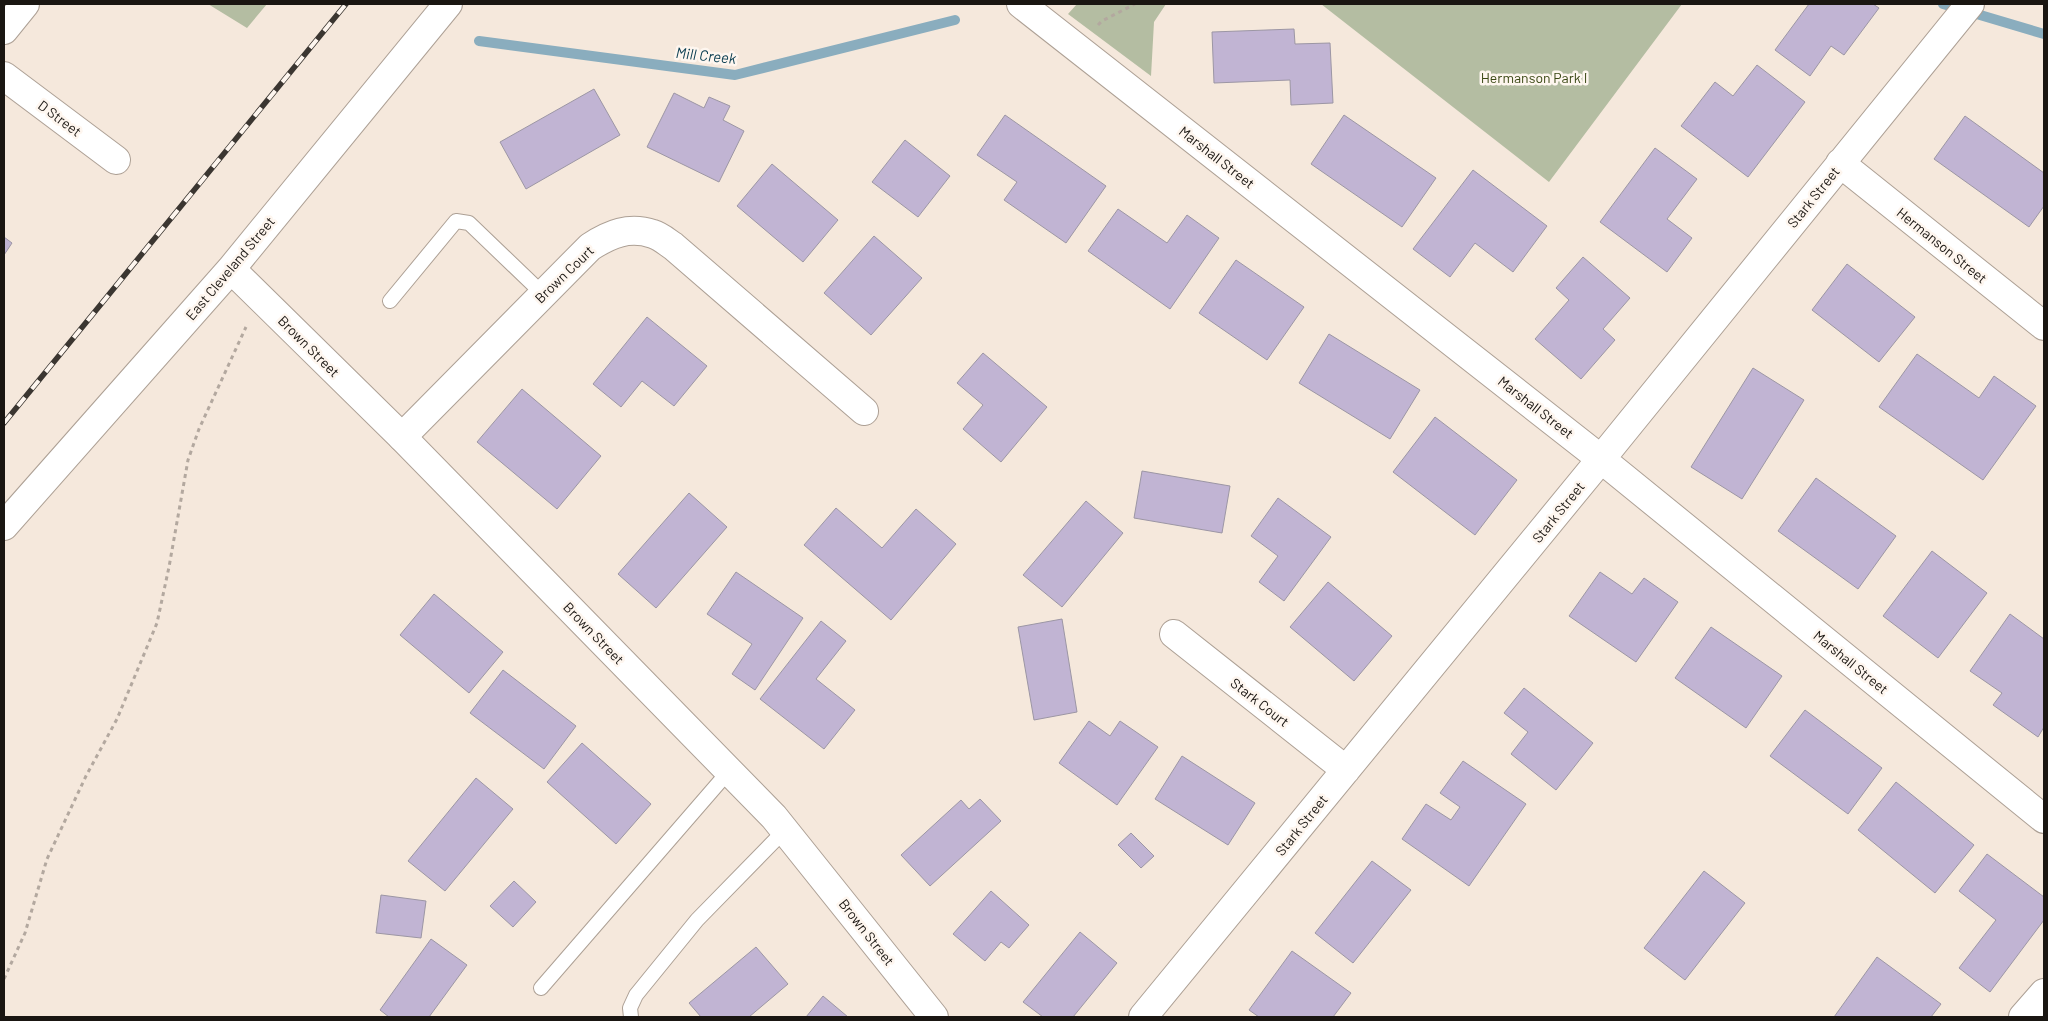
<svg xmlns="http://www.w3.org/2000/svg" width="2048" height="1021" font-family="Barlow,sans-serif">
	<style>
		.green { fill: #b4bda2 }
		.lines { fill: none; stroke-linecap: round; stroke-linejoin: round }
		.stream { stroke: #8aadbe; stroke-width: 10 }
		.building { fill: #c1b4d3; stroke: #9c96a4 }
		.service-casing { stroke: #ada095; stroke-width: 16 }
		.minor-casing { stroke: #ada095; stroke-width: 30 }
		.tertiary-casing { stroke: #ada095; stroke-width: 30 }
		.path { stroke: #b3a89f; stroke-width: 3; stroke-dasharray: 4 4; stroke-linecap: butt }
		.service { stroke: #fff; stroke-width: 14 }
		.minor { stroke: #fff; stroke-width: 28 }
		.tertiary { stroke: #fff; stroke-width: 28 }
		.rail-casing { stroke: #3b3631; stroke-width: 5.5 }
		.rail { stroke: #fef6ef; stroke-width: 4; stroke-dasharray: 11; stroke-linecap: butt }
		.labels { text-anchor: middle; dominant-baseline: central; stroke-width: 5; stroke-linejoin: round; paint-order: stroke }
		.park-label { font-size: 14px; fill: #394713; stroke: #fef6ef }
		.street-label { font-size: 14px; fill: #1a1612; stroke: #fef6ef }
		.water-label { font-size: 15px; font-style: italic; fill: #0e4053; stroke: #fef6ef }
	</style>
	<rect width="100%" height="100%" fill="#f5e8dc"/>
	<path class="green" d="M 208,4 L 267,4 L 247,28 Z
		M 1077,4 L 1166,4 L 1154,22 L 1151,76 L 1068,14 Z
		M 1321,4 L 1682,4 L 1549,182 Z"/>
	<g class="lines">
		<path class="stream" d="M 1943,4 L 2044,34
			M 479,41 L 735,75 L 955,20"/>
	</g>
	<path class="building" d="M 1809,4 L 1873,4 L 1879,8 L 1844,55 L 1831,46 L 1810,76 L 1775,50 Z
		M 1294,29 L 1295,44 L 1330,43 L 1333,103 L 1291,105 L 1290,80 L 1214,83 L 1212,32 Z
		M 1757,65 L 1805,102 L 1748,177 L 1681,126 L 1715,82 L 1733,96 Z
		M 594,89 L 620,135 L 526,189 L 500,142 Z
		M 674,93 L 704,108 L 709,97 L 730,106 L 723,120 L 744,131 L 719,182 L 647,147 Z
		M 1005,115 L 1106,186 L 1066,243 L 1004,200 L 1017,182 L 977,155 Z
		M 1344,115 L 1436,178 L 1402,227 L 1311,164 Z
		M 1965,116 L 2044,173 L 2044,206 L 2029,227 L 1934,159 Z
		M 905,140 L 950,176 L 918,217 L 872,182 Z
		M 1655,148 L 1697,179 L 1667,219 L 1692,238 L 1667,272 L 1600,222 Z
		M 772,164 L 838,220 L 803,262 L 737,206 Z
		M 1473,170 L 1547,226 L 1513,272 L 1475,243 L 1450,277 L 1413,249 Z
		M 1118,209 L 1167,243 L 1187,215 L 1219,238 L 1170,309 L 1088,251 Z
		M 874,236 L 922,278 L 871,335 L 824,293 Z
		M 4,237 L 12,243 L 4,255 Z
		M 1583,257 L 1630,298 L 1603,329 L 1615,340 L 1581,379 L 1535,339 L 1569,300 L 1556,288 Z
		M 1236,260 L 1304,307 L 1267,360 L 1199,313 Z
		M 1847,264 L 1915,317 L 1879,362 L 1812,310 Z
		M 647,317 L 707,366 L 674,406 L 642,381 L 621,407 L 593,384 Z
		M 1329,334 L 1420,390 L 1390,439 L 1299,383 Z
		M 983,353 L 1047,407 L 1001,462 L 963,429 L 983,405 L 957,383 Z
		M 1917,354 L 1979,398 L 1994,376 L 2036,406 L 1983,480 L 1879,407 Z
		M 1753,368 L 1804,400 L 1742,499 L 1691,467 Z
		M 522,389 L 601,456 L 557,509 L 477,442 Z
		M 1435,417 L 1517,480 L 1475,535 L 1393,472 Z
		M 1142,471 L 1230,486 L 1222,533 L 1134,518 Z
		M 1816,478 L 1896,536 L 1858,589 L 1778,531 Z
		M 689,493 L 727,527 L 656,608 L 618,574 Z
		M 1278,498 L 1331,537 L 1284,601 L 1259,582 L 1278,556 L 1251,536 Z
		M 1086,501 L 1123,533 L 1062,607 L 1023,575 Z
		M 836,508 L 882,548 L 916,509 L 956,544 L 891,620 L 804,545 Z
		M 1932,551 L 1987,593 L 1938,658 L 1883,616 Z
		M 736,572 L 803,618 L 755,690 L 732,674 L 752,644 L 707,614 Z
		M 1600,572 L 1632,594 L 1644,578 L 1678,602 L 1636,662 L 1569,616 Z
		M 1328,582 L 1392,636 L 1354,681 L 1290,627 Z
		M 434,594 L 503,652 L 469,693 L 400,635 Z
		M 2010,614 L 2044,639 L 2044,727 L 2038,737 L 1993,705 L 2002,693 L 1970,671 Z
		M 1062,619 L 1077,712 L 1034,720 L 1018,627 Z
		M 821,621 L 846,641 L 816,679 L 855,710 L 824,749 L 760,699 Z
		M 1711,627 L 1782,676 L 1746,728 L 1675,678 Z
		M 503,670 L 576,726 L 544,769 L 470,713 Z
		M 1524,688 L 1593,743 L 1556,790 L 1511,754 L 1528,732 L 1504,713 Z
		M 1805,710 L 1882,768 L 1848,814 L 1770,756 Z
		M 1089,721 L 1110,736 L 1120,721 L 1158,747 L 1117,805 L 1059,763 Z
		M 582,743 L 651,804 L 616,844 L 547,782 Z
		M 1182,756 L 1255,803 L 1228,845 L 1155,799 Z
		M 1463,761 L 1526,804 L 1469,886 L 1402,839 L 1426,804 L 1451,820 L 1460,807 L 1440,793 Z
		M 476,778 L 513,809 L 445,891 L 408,861 Z
		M 1896,782 L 1974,845 L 1935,893 L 1858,830 Z
		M 980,799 L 1001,821 L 930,886 L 901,855 L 961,800 L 969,809 Z
		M 1131,833 L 1154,856 L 1141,868 L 1118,845 Z
		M 1987,854 L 2044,897 L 2044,920 L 1990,992 L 1959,968 L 1996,920 L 1959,891 Z
		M 1372,861 L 1411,890 L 1353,963 L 1315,933 Z
		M 1704,871 L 1745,903 L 1685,980 L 1644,948 Z
		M 514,881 L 536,902 L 513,927 L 490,906 Z
		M 991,891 L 1029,925 L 1009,948 L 1001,942 L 985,961 L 953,934 Z
		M 381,895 L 426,901 L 421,938 L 376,933 Z
		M 1080,932 L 1117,963 L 1073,1017 L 1043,1017 L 1023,1002 Z
		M 431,939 L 467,965 L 429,1017 L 389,1017 L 380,1010 Z
		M 756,947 L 788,984 L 749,1017 L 701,1017 L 689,1003 Z
		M 1292,951 L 1351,993 L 1333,1017 L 1259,1017 L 1249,1010 Z
		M 1877,957 L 1941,1004 L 1931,1017 L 1834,1017 Z
		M 823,996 L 848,1017 L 806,1017 Z"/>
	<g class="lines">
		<defs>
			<path id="service" d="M 390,301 L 456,221 L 469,223 L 543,294
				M 541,988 L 729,771
				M 631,1017 L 630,1008 L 636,995 L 697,920 L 785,830"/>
			<path id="minor" d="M 1021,4 L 1601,459 L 2044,819
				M 4,30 L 25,4
				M 4,76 L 116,160
				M 1840,163 L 2044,326
				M 402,437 L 590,247 C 610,234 629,226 653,234 C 660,236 667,242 673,246 L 864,411
				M 1174,634 L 1346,770
				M 1143,1017 L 1601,459 L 1970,4
				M 2023,1017 L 2044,993"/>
			<path id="tertiary" d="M 231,269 L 402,437 L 774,817 L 934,1017
				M 4,526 L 231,269 L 448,4"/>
		</defs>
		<use href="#service" class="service-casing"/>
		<use href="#minor" class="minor-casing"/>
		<use href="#tertiary" class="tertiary-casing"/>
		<path class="path" d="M 1098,25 L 1102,21 L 1135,4
			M 4,979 L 25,933 L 47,859 L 86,776 L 117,719 L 157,623 L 169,567 L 188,460 L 199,429 L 246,327"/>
		<use href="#service" class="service"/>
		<use href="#minor" class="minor"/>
		<use href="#tertiary" class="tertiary"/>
		<defs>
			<path id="rail" d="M 4,423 L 346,4"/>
		</defs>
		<use href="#rail" class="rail-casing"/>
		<use href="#rail" class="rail"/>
	</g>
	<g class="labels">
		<g class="park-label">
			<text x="1534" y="77">Hermanson Park I</text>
		</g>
		<g class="street-label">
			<text transform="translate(60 118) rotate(37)">D Street</text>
			<text transform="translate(1217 157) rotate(38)">Marshall Street</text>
			<text transform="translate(1813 197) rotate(-51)">Stark Street</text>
			<text transform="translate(1942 245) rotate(39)">Hermanson Street</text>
			<text transform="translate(230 268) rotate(-50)">East Cleveland Street</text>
			<text transform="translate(564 274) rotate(-44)">Brown Court</text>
			<text transform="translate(309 346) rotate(45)">Brown Street</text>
			<text transform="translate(1536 407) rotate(38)">Marshall Street</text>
			<text transform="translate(1558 512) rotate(-51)">Stark Street</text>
			<text transform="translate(594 633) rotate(46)">Brown Street</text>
			<text transform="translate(1851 662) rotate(39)">Marshall Street</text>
			<text transform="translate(1260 702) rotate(38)">Stark Court</text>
			<text transform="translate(1301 825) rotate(-51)">Stark Street</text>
			<text transform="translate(867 932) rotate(52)">Brown Street</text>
		</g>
		<g class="water-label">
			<text transform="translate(706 55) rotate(6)">Mill Creek</text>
		</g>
	</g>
	<rect width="2048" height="1021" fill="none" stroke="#1a1612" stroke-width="10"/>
</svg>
